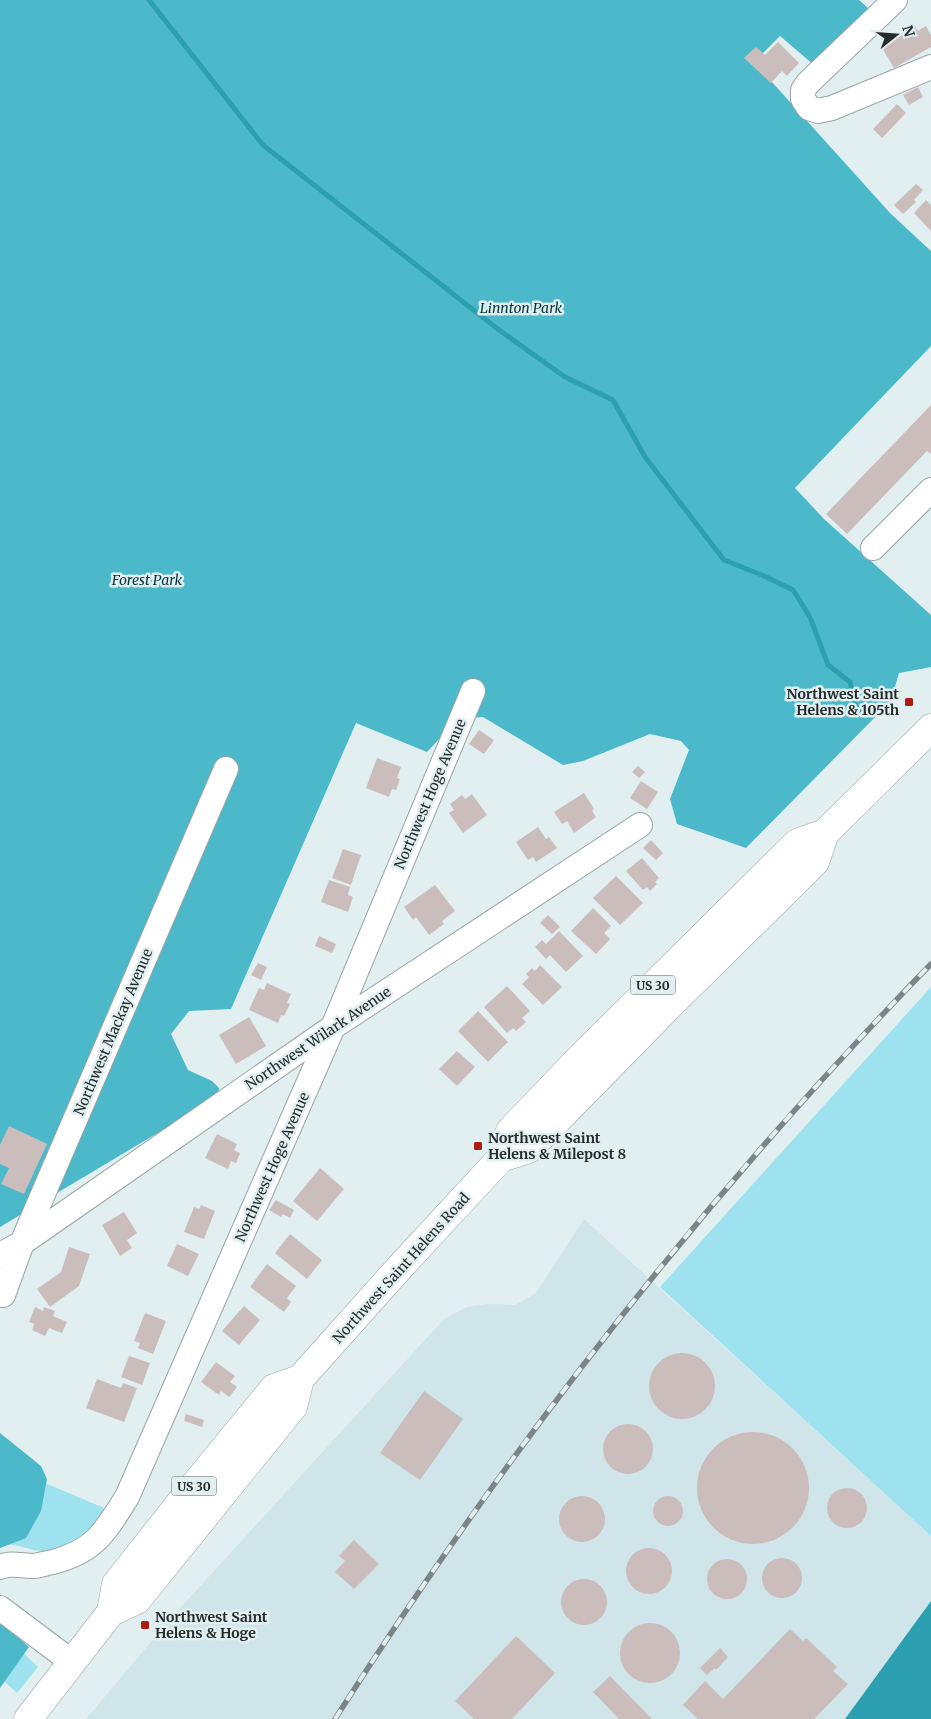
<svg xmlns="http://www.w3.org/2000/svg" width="931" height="1719" font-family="Merriweather,serif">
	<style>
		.built { fill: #cfe5ea }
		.green { fill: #9de2ee }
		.forest { fill: #4cb9ca }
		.water { fill: #2ca0b1 }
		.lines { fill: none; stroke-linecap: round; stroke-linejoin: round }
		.stream { stroke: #2ca0b1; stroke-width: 5 }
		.building { fill: #cbbdbb }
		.minor-casing { stroke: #97a4a6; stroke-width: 26 }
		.highway-casing { stroke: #97a4a6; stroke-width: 29 }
		.minor { stroke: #fff; stroke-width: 24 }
		.highway { stroke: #fff; stroke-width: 28 }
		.rail-casing { stroke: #7b8486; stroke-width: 5.5 }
		.rail { stroke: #e1eff1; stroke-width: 4; stroke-dasharray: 11; stroke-linecap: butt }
		.poi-dot { fill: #ac1c13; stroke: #e1eff1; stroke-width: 2 }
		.labels { text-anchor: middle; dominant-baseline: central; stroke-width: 5; stroke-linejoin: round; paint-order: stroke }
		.shield { fill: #e1eff1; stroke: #5e6667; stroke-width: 1 }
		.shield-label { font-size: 12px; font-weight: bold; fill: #262b2c }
		.park-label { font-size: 14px; font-style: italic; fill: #01373e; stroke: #e1eff1 }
		.poi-label { font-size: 14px; font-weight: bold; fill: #262b2c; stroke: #e1eff1; text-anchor: start }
		.street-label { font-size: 14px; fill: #262b2c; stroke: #e1eff1 }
	</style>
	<rect width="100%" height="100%" fill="#e1eff1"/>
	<path class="built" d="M 584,1219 L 931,1536 L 931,1601 L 845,1719 L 86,1719 L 171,1618 L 444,1319 L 467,1307 L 486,1304 L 515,1305 L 536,1293 Z"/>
	<path class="green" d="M 931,987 L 931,1536 L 660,1287 Z
		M 0,1464 L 104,1508 C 101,1514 99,1521 95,1526 C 82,1544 55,1554 34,1550 C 22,1547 16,1544 3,1545 Z
		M 0,1631 L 38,1667 L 17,1693 L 0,1677 Z"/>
	<path class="forest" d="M 0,0 L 859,0 L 869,9 L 814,65 L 780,36 L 754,62 L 890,213 L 931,251 L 931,346 L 795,488 L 824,519 L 931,615 L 931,667 L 899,673 L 891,701 L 746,848 L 677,824 L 670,799 L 689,750 L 681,741 L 650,734 L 583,761 L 563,765 L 483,717 L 458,719 L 427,752 L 356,723 L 231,1009 L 189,1011 L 171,1034 L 188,1070 L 212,1081 L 219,1088 L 218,1097 L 0,1227 Z
		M 0,1433 L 41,1466 L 47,1479 L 41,1511 L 26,1538 L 0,1548 Z
		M 0,1622 L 29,1647 L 0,1688 Z"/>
	<path class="water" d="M 931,1601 L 931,1719 L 845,1719 Z"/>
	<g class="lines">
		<path class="stream" d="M 149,0 L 263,145 L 499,330 L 565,377 L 613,400 L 645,457 L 724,560 L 762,575 L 793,590 L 810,617 L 828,665 L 850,682 L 855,705 L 862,715"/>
	</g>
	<path class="building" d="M 915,26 L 918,31 L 926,26 L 931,35 L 931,47 L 894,68 L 881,46 Z
		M 778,42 L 799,63 L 787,76 L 782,71 L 771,83 L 744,58 L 756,47 L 765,55 Z
		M 918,87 L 923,97 L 909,105 L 903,95 Z
		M 897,104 L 906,113 L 882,138 L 873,129 Z
		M 916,184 L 923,190 L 914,200 L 916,202 L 903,214 L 894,205 Z
		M 926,200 L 931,205 L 931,231 L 914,213 Z
		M 931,405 L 931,454 L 927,451 L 847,534 L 826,514 Z
		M 479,730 L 494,740 L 484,754 L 469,744 Z
		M 377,758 L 401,767 L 397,778 L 400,779 L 396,790 L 392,789 L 389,797 L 366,788 Z
		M 638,766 L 645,772 L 639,778 L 632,772 Z
		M 641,781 L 658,792 L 647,809 L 630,798 Z
		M 584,793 L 594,809 L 592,811 L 596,817 L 574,833 L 567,821 L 562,824 L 554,812 Z
		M 472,794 L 487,815 L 463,833 L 449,813 L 454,810 L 450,804 L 462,795 L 465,799 Z
		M 538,827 L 546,839 L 549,837 L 557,848 L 536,862 L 533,857 L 528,860 L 516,842 Z
		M 651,840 L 663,853 L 656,860 L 643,848 Z
		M 343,849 L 361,855 L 351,885 L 332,878 Z
		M 642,858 L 659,878 L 655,882 L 657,884 L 650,891 L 647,887 L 643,890 L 626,871 Z
		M 616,876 L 643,903 L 620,925 L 593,898 Z
		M 329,880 L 350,887 L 348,895 L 353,897 L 348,912 L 321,902 Z
		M 435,885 L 455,911 L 442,921 L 444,924 L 429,935 L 416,917 L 413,920 L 404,907 Z
		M 593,908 L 611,926 L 604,933 L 610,939 L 596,954 L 571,931 Z
		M 548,915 L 560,927 L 552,934 L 540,923 Z
		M 559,931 L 583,956 L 566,972 L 550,955 L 546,959 L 535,947 L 542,940 L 546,944 Z
		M 319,936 L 336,944 L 332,953 L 315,946 Z
		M 258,963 L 267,967 L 261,980 L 251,975 Z
		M 540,965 L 562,987 L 543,1005 L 522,984 L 529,977 L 526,974 L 532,968 L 535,971 Z
		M 267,983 L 291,994 L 287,1003 L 290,1004 L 284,1016 L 281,1015 L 278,1023 L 249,1010 L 259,988 L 264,990 Z
		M 507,986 L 530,1011 L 522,1018 L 526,1022 L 516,1031 L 513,1028 L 507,1033 L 484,1007 Z
		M 478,1011 L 508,1042 L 488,1062 L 458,1031 Z
		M 249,1017 L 266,1046 L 236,1064 L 219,1035 Z
		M 457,1051 L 475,1067 L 457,1086 L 439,1069 Z
		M 9,1126 L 47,1144 L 24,1194 L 1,1184 L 9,1168 L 0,1164 L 0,1145 Z
		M 217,1134 L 237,1144 L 234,1150 L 240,1153 L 236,1163 L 231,1161 L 228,1169 L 205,1158 Z
		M 320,1168 L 344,1189 L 317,1221 L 293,1201 Z
		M 276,1200 L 294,1210 L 290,1218 L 283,1214 L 281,1217 L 269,1210 Z
		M 201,1205 L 215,1211 L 204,1239 L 184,1232 L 194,1207 L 199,1209 Z
		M 124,1212 L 137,1233 L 127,1240 L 132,1248 L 120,1256 L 102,1225 Z
		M 290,1234 L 322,1260 L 307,1279 L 275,1253 Z
		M 177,1244 L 199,1254 L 188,1276 L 167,1266 Z
		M 69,1247 L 90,1254 L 79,1286 L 50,1307 L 37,1289 L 61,1272 Z
		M 267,1264 L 296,1286 L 287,1298 L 291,1302 L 284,1312 L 250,1287 Z
		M 244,1306 L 260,1320 L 239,1345 L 222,1331 Z
		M 35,1307 L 43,1311 L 44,1307 L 55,1311 L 53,1316 L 67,1322 L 62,1333 L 49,1328 L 45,1336 L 32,1330 L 34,1324 L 29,1322 Z
		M 145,1313 L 166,1321 L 153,1354 L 138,1348 L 140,1343 L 134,1341 Z
		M649 1386a33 33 0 1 1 66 0a33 33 0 1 1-66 0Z
		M 129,1356 L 150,1363 L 142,1385 L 121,1377 Z
		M 216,1362 L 235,1376 L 230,1382 L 237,1387 L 229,1397 L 221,1391 L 219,1395 L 201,1382 Z
		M 97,1379 L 121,1388 L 123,1383 L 137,1388 L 124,1422 L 86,1408 Z
		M 424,1391 L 463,1419 L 420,1480 L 380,1453 Z
		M 186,1414 L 204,1420 L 202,1427 L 184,1421 Z
		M603 1449a25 25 0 1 1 50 0a25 25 0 1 1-50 0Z
		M697 1488a56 56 0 1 1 112 0a56 56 0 1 1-112 0Z
		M827 1508a20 20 0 1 1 40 0a20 20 0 1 1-40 0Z
		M559 1519a23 23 0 1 1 46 0a23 23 0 1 1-46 0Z
		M653 1511a15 15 0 1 1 30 0a15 15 0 1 1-30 0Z
		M 354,1540 L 379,1564 L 354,1589 L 335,1572 L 345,1561 L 339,1556 Z
		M626 1571a23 23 0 1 1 46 0a23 23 0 1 1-46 0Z
		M762 1578a20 20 0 1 1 40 0a20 20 0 1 1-40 0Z
		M707 1579a20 20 0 1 1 40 0a20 20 0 1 1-40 0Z
		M561 1602a23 23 0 1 1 46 0a23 23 0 1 1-46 0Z
		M620 1653a30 30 0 1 1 60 0a30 30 0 1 1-60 0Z
		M 790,1629 L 803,1641 L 806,1638 L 837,1667 L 833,1671 L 848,1684 L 814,1719 L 698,1719 L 683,1705 L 705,1681 L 723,1699 Z
		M 516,1636 L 555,1673 L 512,1719 L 474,1719 L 455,1701 Z
		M 720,1648 L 728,1657 L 716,1670 L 715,1668 L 707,1675 L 700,1668 Z
		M 610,1676 L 652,1719 L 619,1719 L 593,1692 Z"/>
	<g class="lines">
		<defs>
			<path id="minor" d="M 895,0 L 808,83 L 803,90 L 803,99 L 809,108 L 818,111 L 832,108 L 931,67
				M 873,548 L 931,490
				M 0,1255 L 22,1243 L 333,1027 L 640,825
				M 3,1295 L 22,1243 L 226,769
				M 0,1567 C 11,1562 22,1566 34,1566 C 41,1565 47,1563 53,1562 C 95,1551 105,1532 127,1497 L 333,1027 L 473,691
				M 0,1608 L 72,1662"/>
			<path id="highway" d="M 501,1158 L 529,1149 L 667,1008 L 815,862 L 825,833 L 931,728
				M 111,1612 L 137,1600 L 293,1407 L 300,1379 L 401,1266 L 501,1158 L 510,1131 L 579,1059 L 797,843 L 825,833
				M 28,1719 L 111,1612 L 116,1584 L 192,1488 L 274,1388 L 300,1379"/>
		</defs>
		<use href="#minor" class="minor-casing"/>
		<use href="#highway" class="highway-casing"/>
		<use href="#minor" class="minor"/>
		<use href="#highway" class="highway"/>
		<defs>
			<path id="rail" d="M 335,1719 C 509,1446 705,1196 931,964"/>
		</defs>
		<use href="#rail" class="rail-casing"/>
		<use href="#rail" class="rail"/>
	</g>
	<g class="poi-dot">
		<rect x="904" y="697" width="10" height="10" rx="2.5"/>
		<rect x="473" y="1141" width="10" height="10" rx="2.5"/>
		<rect x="140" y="1620" width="10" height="10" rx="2.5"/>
	</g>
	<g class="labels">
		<g class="shield">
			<rect x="630.5" y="975.5" width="45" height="19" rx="4"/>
			<rect x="171.5" y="1476.5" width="45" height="19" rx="4"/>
		</g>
		<g class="shield-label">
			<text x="653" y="985">US 30</text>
			<text x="194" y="1486">US 30</text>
		</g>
		<g class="park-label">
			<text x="521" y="308">Linnton Park</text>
			<text x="147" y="580">Forest Park</text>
		</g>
		<g class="poi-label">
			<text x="899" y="694" text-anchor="end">Northwest Saint<tspan x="899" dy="16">Helens &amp; 105th</tspan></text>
			<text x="488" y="1138">Northwest Saint<tspan x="488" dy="16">Helens &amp; Milepost 8</tspan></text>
			<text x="155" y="1617">Northwest Saint<tspan x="155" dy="16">Helens &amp; Hoge</tspan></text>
		</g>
		<g class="street-label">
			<text transform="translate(430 794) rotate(-67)">Northwest Hoge Avenue</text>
			<text transform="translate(113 1032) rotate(-67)">Northwest Mackay Avenue</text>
			<text transform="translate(318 1038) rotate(-34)">Northwest Wilark Avenue</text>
			<text transform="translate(272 1167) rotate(-66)">Northwest Hoge Avenue</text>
			<text transform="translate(401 1268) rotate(-48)">Northwest Saint Helens Road</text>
		</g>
	</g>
	<g transform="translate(896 35) rotate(73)" stroke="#e1eff1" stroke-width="4" paint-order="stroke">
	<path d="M0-4L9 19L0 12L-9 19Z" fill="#262b2c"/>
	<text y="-8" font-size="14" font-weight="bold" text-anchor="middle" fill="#262b2c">N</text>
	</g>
</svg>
